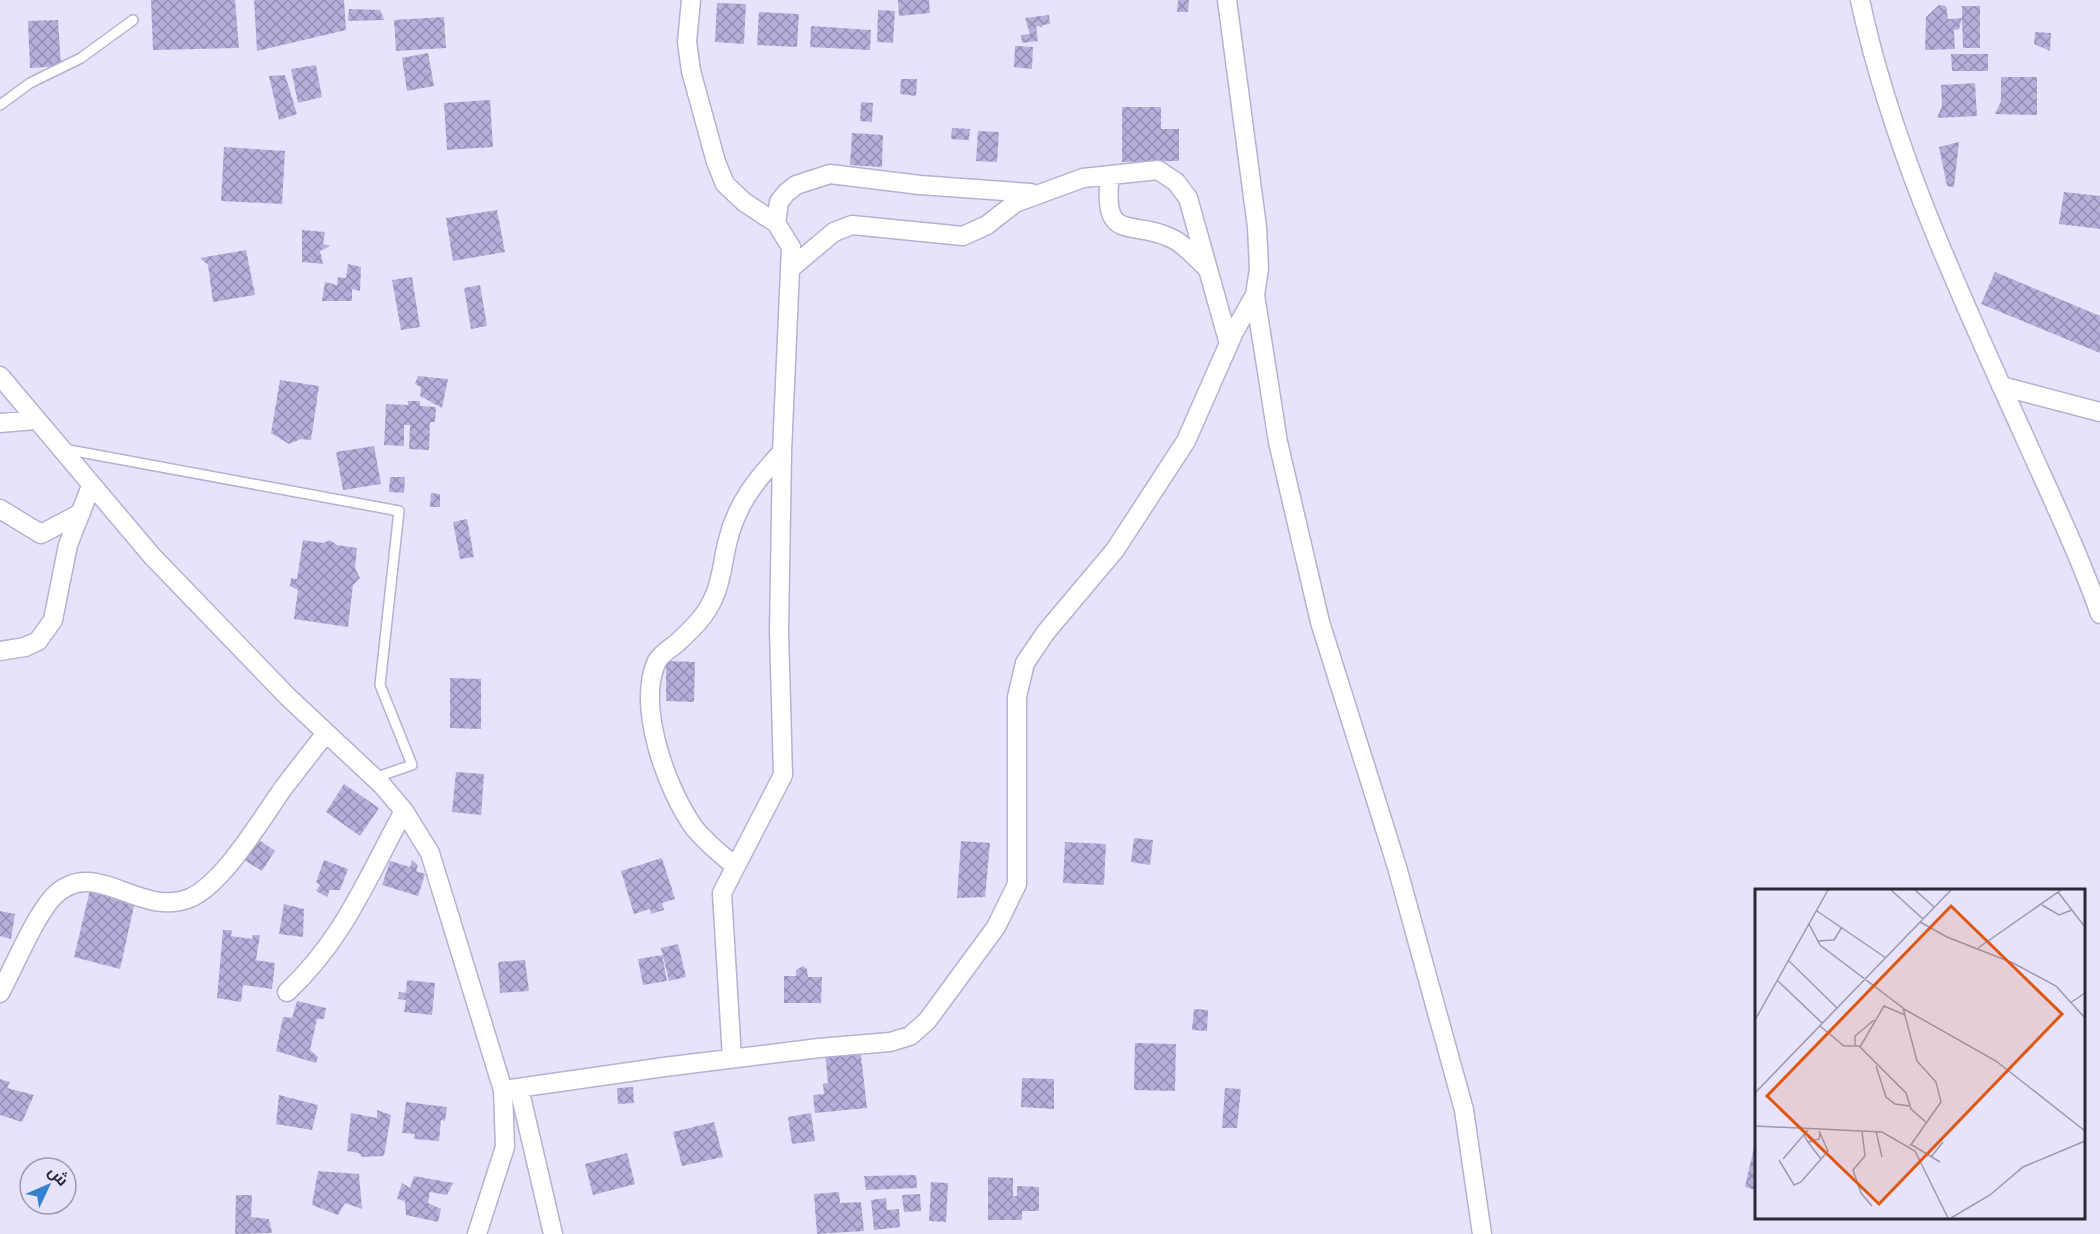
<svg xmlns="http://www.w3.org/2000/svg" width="2100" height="1234" font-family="Georgia,Cairo,serif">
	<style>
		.building { fill: url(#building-cross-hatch) }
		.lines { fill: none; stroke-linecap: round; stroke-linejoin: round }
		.service-casing { stroke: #b7b0d0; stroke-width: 12 }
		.minor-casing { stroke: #b7b0d0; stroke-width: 21 }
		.service { stroke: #fff; stroke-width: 9 }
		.minor { stroke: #fff; stroke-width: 18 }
		.inset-road { fill: none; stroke: #9c98ad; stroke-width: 1.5 }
		.view { fill: #df570e; fill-opacity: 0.15; stroke: #df570e; stroke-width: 3 }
		.inset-edge { fill: none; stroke: #2b2835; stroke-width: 3 }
	</style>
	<defs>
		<pattern id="building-cross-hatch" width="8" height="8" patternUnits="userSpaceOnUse" patternTransform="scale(1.5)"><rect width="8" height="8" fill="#b8aedb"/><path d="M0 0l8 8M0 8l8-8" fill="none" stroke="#968eb2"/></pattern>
	</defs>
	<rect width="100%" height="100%" fill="#e8e3fd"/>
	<path class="building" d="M 151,0 L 235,0 L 239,48 L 153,50 Z
		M 254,0 L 344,0 L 346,30 L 257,51 Z
		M 898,0 L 929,0 L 930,13 L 899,16 Z
		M 1178,0 L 1189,0 L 1188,12 L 1177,12 Z
		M 717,3 L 746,4 L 744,44 L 715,42 Z
		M 1939,5 L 1946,6 L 1948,19 L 1962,18 L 1962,6 L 1980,6 L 1980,48 L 1963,48 L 1962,18 L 1959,29 L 1954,30 L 1955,49 L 1925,50 L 1926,17 Z
		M 349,9 L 380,10 L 384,20 L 348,21 Z
		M 878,10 L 895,11 L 893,43 L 877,42 Z
		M 759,12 L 799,14 L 797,47 L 757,45 Z
		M 1049,15 L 1050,24 L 1043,25 L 1043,23 L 1042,27 L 1036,26 L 1038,41 L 1022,43 L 1021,35 L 1030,34 L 1025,18 Z
		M 444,17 L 446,48 L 396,51 L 394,20 Z
		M 58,20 L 61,66 L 30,68 L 28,21 Z
		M 811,26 L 871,30 L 870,50 L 810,47 Z
		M 2035,32 L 2051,33 L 2050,51 L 2034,44 Z
		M 1015,46 L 1033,47 L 1032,69 L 1014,67 Z
		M 428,53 L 434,86 L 407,91 L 402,58 Z
		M 1951,54 L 1988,54 L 1988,71 L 1952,71 Z
		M 316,65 L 322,97 L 298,103 L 291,69 Z
		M 285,75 L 297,114 L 279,120 L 269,76 Z
		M 2001,77 L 2037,77 L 2037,115 L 1995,114 L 2001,101 Z
		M 901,79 L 917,79 L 916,96 L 900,94 Z
		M 1975,83 L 1977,116 L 1937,118 L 1942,106 L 1941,85 Z
		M 490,100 L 493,147 L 447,150 L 444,103 Z
		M 861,102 L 873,103 L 872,122 L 860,121 Z
		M 1122,107 L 1161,107 L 1161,129 L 1179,129 L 1179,161 L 1122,162 Z
		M 952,128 L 970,129 L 969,140 L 951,139 Z
		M 978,131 L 999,132 L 997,162 L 976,161 Z
		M 852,133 L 883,135 L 882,167 L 850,165 Z
		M 1959,142 L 1954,187 L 1947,186 L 1939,147 Z
		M 224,147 L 285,151 L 282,204 L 221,201 Z
		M 2064,192 L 2100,196 L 2100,229 L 2059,224 Z
		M 497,210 L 505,252 L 453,261 L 446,218 Z
		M 302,230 L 325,232 L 323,244 L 330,246 L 320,251 L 323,264 L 302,262 Z
		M 246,250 L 255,295 L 213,302 L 208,265 L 200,258 Z
		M 348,264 L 361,267 L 360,291 L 352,289 L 352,301 L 322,301 L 325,282 L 337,285 L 338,277 L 346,278 Z
		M 1995,272 L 2100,316 L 2100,353 L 1981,304 Z
		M 412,277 L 420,327 L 401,330 L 392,280 Z
		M 480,285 L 487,326 L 471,329 L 464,288 Z
		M 418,376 L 448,379 L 442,408 L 420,396 L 421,387 L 415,384 Z
		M 280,380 L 319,386 L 311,440 L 301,439 L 289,444 L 271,433 Z
		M 408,401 L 420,401 L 420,406 L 436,407 L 435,422 L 430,422 L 429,450 L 409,449 L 410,425 L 404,425 L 404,446 L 384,445 L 386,404 L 408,405 Z
		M 374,446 L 381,484 L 343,490 L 336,452 Z
		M 390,477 L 405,477 L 404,493 L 389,492 Z
		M 431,493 L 440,494 L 440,507 L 430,507 Z
		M 467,519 L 474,557 L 460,559 L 453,522 Z
		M 303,540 L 323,543 L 330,540 L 337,545 L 357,548 L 355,568 L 360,578 L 353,585 L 348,627 L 294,619 L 298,590 L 290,586 L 291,578 L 297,579 Z
		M 666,661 L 695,662 L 694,702 L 666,701 Z
		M 450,678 L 481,679 L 481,729 L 450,728 Z
		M 456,772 L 484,774 L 481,815 L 452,812 Z
		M 344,784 L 379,808 L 360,836 L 326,812 Z
		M 1134,838 L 1153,840 L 1150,865 L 1131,862 Z
		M 259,840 L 275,851 L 262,871 L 244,860 Z
		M 961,841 L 990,843 L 985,897 L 957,898 Z
		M 1065,842 L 1106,844 L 1104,885 L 1063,883 Z
		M 662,858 L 675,899 L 662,903 L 664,910 L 651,914 L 650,909 L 634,914 L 621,871 Z
		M 324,860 L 348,869 L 340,890 L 330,890 L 327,897 L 316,891 L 320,885 L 316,882 Z
		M 412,860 L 418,865 L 416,871 L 425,874 L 418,896 L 382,885 L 390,861 L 410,867 Z
		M 90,890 L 136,897 L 120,969 L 74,957 Z
		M 284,904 L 304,909 L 303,937 L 279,934 Z
		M 0,911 L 15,914 L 11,939 L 0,936 Z
		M 223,930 L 232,930 L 231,936 L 252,939 L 253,935 L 260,935 L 256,960 L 275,963 L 272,989 L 243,985 L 241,1002 L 217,998 Z
		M 678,944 L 686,977 L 669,981 L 661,948 Z
		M 662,955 L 667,981 L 643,985 L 638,959 Z
		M 525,960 L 529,991 L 500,993 L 498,962 Z
		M 803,966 L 807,969 L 808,977 L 822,977 L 821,1003 L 784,1003 L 784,976 L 796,976 L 796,970 Z
		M 407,980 L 435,983 L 432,1015 L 404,1012 L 406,1000 L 398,999 L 399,992 L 406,993 Z
		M 297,1001 L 326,1008 L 324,1019 L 317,1019 L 310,1050 L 318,1057 L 316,1063 L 276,1051 L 283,1017 L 292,1018 Z
		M 1194,1009 L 1208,1010 L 1207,1031 L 1192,1030 Z
		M 1135,1043 L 1176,1044 L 1175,1091 L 1134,1090 Z
		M 860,1047 L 867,1108 L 815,1113 L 813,1095 L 824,1094 L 823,1084 L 828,1083 L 825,1051 Z
		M 1022,1078 L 1054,1079 L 1054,1109 L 1021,1107 Z
		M 0,1079 L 10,1082 L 7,1088 L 34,1095 L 22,1122 L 0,1115 Z
		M 633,1087 L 634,1103 L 618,1104 L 617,1088 Z
		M 1225,1088 L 1241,1089 L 1237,1128 L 1222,1128 Z
		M 279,1095 L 318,1105 L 312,1130 L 276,1124 Z
		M 406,1102 L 447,1107 L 445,1121 L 441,1120 L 439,1141 L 414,1139 L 415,1134 L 402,1133 Z
		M 377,1110 L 391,1115 L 384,1156 L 362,1157 L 359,1153 L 347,1151 L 351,1113 L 377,1118 Z
		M 811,1113 L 815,1141 L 792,1144 L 788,1117 Z
		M 714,1122 L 723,1157 L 682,1166 L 673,1132 Z
		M 1754,1147 L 1756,1147 L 1756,1190 L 1745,1187 Z
		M 627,1153 L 635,1184 L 593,1195 L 585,1164 Z
		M 318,1171 L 359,1174 L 362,1209 L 345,1203 L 338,1215 L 312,1205 Z
		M 916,1175 L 917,1188 L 866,1190 L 864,1176 Z
		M 414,1176 L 453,1183 L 447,1195 L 430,1192 L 428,1203 L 441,1209 L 438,1222 L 406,1215 L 405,1201 L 397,1199 L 402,1183 L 410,1188 Z
		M 988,1177 L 1013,1178 L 1013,1196 L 1017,1196 L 1017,1186 L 1039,1187 L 1039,1211 L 1022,1211 L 1022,1220 L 988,1220 Z
		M 931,1182 L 948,1183 L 946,1222 L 929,1221 Z
		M 839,1192 L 840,1203 L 861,1202 L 864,1231 L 817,1234 L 814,1194 Z
		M 920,1194 L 921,1211 L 904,1212 L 902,1195 Z
		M 236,1195 L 252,1195 L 251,1217 L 269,1219 L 272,1233 L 235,1234 Z
		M 886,1198 L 887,1210 L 899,1209 L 900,1227 L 874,1230 L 871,1200 Z"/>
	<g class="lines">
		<defs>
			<path id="service" d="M 0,105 L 30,83 L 81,58 L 133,20
				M 64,449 L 399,511 L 380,685 L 412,765 L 374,778"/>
			<path id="minor" d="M 691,0 L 687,42 L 691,71 L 716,162 L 725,184 L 744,202 L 776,223 L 791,247 L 782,452 L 779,631 L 783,775 L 722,893 L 732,1058
				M 1860,0 C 1893,153 1961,296 2025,438 C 2051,496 2079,554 2100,614
				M 1110,175 C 1101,247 1134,217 1175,240 C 1187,247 1197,259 1207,268
				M 776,223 L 779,202 L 786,193 L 796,185 L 830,174 L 920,185 L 1031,193
				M 791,268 L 834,232 L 852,225 L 963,236 L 987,225 L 1015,203 L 1083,178 L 1158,170 L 1176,182 L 1188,198 L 1229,344
				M 1255,295 L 1278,442 L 1320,622 L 1397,867 L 1464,1110 L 1482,1234
				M 0,376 L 152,556 L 288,697 L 382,785 L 404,811 L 430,853 L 503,1090 L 505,1147 L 477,1234
				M 2001,386 L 2100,412
				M 0,423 L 35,420
				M 0,509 L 41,534 L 81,513
				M 0,651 L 25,647 L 38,641 L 53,620 L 68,545 L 91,486
				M 735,866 C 720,854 707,843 695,829 C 667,791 636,706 657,661 C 661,654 671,648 677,643 C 692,629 706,616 714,597 C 722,580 723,558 728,540 C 737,503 757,479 782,452
				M 287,992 C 344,939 367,878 404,811
				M 0,993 C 14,967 34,918 53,897 C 94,854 139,919 190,898 C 224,883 262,818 284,787 C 298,769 312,751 326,733
				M 519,1088 L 553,1234
				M 503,1090 L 664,1067 L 819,1048 L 890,1042 L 910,1036 L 927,1021 L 996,927 L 1017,884 L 1017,697 L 1025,663 L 1046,632 L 1115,550 L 1186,441 L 1234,332 L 1255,295 L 1259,269 L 1257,227 L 1227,0"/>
		</defs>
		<use href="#service" class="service-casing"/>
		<use href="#minor" class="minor-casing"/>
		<use href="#service" class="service"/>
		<use href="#minor" class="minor"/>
	</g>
	<g transform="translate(1755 889)">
		<rect width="330" height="330" fill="#e8e3fd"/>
		<path class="inset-road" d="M 136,1 L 168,30M 160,1 L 179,18M 303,3 L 330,38M 287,16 L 304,26 L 317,21M 62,22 L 131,69M 165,33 L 192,48 L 258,74 L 301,97 L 330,129M 54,35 L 65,56 L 148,119 L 162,172 L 181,193 L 186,213 L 155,257M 62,52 L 79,51 L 87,38M 223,59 L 306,1M 34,72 L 82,119M 23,92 L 67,134M 315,114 L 330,104M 149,120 L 241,172 L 330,242M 0,131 L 73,1M 65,137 L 89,157 L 104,157 L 151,204 L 156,220 L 172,234M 100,156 L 100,147 L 119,131M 105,158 L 129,117 L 150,126M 121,177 L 131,208 L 140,215 L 155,217M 0,204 L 196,1M 0,237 L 127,243 L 160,262 L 193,329M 107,242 L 110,267 L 98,281 L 106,304 L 117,317M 121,242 L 127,268M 49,246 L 53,253 L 64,250 L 65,245M 53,253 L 66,270M 157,256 L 185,273M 176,268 L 188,253M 28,270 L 53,241M 24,271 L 39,296 L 46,293 L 73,262 L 64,242M 196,329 L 235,306 L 268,278 L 330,252"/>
		<path class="view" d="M 196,17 L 307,125 L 124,315 L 12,207 Z"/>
		<rect width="330" height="330" class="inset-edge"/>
	</g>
	<g transform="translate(48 1186) rotate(46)"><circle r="28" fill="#e8e3fd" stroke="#9c98ad" stroke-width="1.5"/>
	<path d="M0-4.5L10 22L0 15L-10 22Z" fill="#3282d1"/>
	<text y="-9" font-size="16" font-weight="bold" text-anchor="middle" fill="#2b2835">ش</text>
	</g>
</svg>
